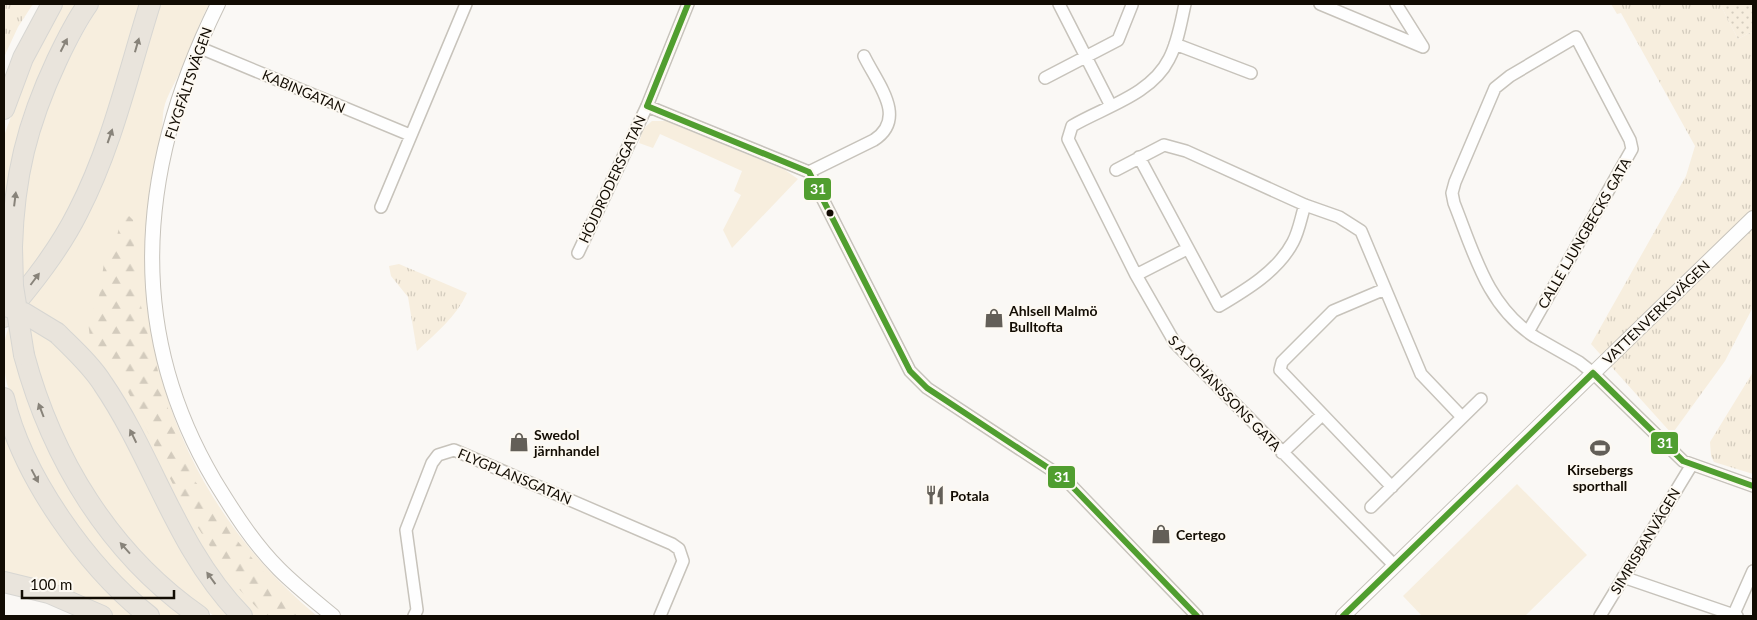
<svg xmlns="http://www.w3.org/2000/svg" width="1757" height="620" font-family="Lato,sans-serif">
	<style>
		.grass { fill: #f7eede }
		.forest { fill: url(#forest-firs) }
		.park { fill: url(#park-tufts) }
		.garden { fill: url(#garden-dots) }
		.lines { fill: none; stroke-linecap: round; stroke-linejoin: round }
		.minor-casing { stroke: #c7c3bb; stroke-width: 14 }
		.tertiary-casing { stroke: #c7c3bb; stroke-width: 16 }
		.motorway-casing { stroke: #d7d6d2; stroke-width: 22 }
		.minor { stroke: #fefefe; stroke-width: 11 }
		.tertiary { stroke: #fefefe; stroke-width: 14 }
		.motorway { stroke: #e9e4dc; stroke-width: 20 }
		.motorway-bridge-casing { stroke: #d7d6d2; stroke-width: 22; stroke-linecap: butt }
		.motorway-bridge { stroke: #e9e4dc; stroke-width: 20 }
		.bus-1-casing { stroke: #fdf9f2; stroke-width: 10 }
		.bus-1 { stroke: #509e2f; stroke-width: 6 }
		.oneway { fill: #88837a }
		.bus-dot { fill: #120c03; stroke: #fdf9f2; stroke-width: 2 }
		.labels { text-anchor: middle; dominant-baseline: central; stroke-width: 4; stroke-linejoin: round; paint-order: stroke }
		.street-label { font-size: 14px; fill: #120c03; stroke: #fdf9f2 }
		.poi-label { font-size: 14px; font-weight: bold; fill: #120c03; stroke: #fdf9f2; text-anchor: start }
		.line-badge { stroke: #fdf9f2; stroke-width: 2 }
		.badge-label { font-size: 14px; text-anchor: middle; font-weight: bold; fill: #fff }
	</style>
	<defs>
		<pattern id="forest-firs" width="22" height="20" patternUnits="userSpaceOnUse" patternTransform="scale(1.25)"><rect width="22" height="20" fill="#f7eede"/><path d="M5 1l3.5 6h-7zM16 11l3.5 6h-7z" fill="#d3cbbd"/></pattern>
		<pattern id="park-tufts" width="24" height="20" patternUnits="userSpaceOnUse" patternTransform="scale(1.25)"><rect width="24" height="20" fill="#f7eede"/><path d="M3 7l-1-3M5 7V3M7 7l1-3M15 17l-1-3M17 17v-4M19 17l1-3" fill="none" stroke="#d3cbbd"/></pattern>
		<pattern id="garden-dots" width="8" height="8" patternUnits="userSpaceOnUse" patternTransform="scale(1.25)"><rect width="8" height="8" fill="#f7eede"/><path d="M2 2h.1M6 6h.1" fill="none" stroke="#d3cbbd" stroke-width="1.8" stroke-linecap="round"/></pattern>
	</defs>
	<rect width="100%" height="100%" fill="#faf8f5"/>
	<path class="grass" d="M 61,4 L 80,4 L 44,69 L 4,295 L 4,136 L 32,58 Z
		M 100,4 L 144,4 L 91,165 L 61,224 L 22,283 C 17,175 44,95 100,4 Z
		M 157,4 L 209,4 C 198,25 191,48 181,70 C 176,81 169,92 165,104 C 162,114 163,123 162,134 C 161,142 157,151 155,159 C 149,189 146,219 145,249 C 144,394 206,524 317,616 L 249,616 L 227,591 L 138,434 L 24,306 L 37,291 Z
		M 652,121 L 666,121 L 785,170 L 798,179 L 732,248 L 723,230 L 741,195 L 734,191 L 742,171 L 660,134 L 653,148 L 639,143 L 643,129 Z
		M 26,323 L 36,328 L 82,366 L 235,616 L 214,616 L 175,587 L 124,535 L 77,468 L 39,379 Z
		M 10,325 L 40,428 L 188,616 C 180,616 168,619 161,616 C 151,612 140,598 132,591 C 72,532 34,463 7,384 C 3,365 1,343 10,325 Z
		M 4,426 L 137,616 L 116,616 L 4,576 Z
		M 1517,484 L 1587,555 L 1525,616 L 1422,616 L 1403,596 Z"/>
	<path class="forest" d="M 129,216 L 133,220 L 136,285 L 146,327 L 173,427 L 193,479 L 206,494 L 235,538 L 273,583 L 309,616 L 271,616 L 262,613 L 234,584 L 181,501 L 115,365 L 91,345 L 88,322 L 99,296 L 104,263 L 112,258 L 120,223 Z"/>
	<path class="park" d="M 4,4 L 33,4 L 18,27 L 4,57 Z
		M 1611,4 L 1720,4 L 1738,39 L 1753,31 L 1753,307 L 1725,361 L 1672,434 L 1591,344 L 1686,176 L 1695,146 L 1621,13 L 1617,14 Z
		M 399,264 L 467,293 C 456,317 436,333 417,351 L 408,297 L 391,276 L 389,266 Z
		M 1753,372 L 1753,474 L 1714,462 L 1711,456 L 1710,442 Z"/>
	<path class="garden" d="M 1720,4 L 1753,4 L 1753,31 L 1738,39 Z"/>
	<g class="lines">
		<defs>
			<path id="minor" d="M 1059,4 L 1111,106
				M 1185,4 C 1181,22 1178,42 1169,59 C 1151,95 1104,107 1072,126 L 1068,139 L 1136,275 L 1175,343 L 1395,566
				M 1320,4 L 1423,47 L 1396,4
				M 1175,44 L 1251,73
				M 198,47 L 410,135
				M 1045,78 L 1118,40 L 1132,5
				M 647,106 L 809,172 L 910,371 L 927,388 L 1065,479 L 1197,616
				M 1139,157 L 1219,306 C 1246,290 1278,271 1293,242 C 1299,231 1301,217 1305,205
				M 1116,170 L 1164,145 L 1186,151 L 1305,205 L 1339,217 L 1361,231 L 1421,374 L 1462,417
				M 809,172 L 874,140 C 908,118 877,83 864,56
				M 381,207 L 466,4
				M 578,253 L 647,106 L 688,4
				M 1136,275 L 1187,249
				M 1385,289 L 1333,311 L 1282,362 L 1280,370 L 1392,487
				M 1528,332 L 1632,149 L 1630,140 L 1576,37 L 1510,76 L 1495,88 L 1455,182 L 1452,193 L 1454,203 C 1474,253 1487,306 1535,337 L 1579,362 L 1593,373 L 1683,461 L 1753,486
				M 1282,453 L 1322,415
				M 1371,507 L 1481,399
				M 1623,577 L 1737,616
				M 414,616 L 417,610 L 406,530 L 432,463 L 438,455 L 454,450 L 672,544 L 679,549 L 683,561 L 660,616
				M 1600,616 L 1691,466
				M 1733,616 L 1753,571"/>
			<path id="tertiary" d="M 218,4 C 140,162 122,324 214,480 C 233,511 253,543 279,569 C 296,586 315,601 333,616
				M 1343,616 L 1753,218"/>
			<path id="motorway" d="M 4,109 L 23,58 L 52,4
				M 12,247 C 14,177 27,124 57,60 C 66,41 76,21 88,4
				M 4,317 C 32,284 59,250 78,212 C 112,146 128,74 150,4
				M 57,333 C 73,349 91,365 103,384 C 154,459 177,550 242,616
				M 24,355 C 52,459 110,554 199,616
				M 4,398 C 22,476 87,567 149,616
				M 4,582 L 49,593 L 102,616"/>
		</defs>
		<use href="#minor" class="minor-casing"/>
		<use href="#tertiary" class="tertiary-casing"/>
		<use href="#motorway" class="motorway-casing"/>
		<use href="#minor" class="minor"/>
		<use href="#tertiary" class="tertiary"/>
		<use href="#motorway" class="motorway"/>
		<defs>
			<path id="motorway-bridge" d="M 12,247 L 13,286 L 24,355
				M 6,306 L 24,313 L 57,333"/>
		</defs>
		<use href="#motorway-bridge" class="motorway-bridge-casing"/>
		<use href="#motorway-bridge" class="motorway-bridge"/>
		<defs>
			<path id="bus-1" d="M 647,106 L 809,172 L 910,371 L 927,388 L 1065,479 L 1197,616
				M 647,106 L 688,4
				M 1593,373 L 1683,461 L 1753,486
				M 1343,616 L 1593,373"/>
		</defs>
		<use href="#bus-1" class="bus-1-casing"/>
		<use href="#bus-1" class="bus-1"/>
	</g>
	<defs><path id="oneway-solid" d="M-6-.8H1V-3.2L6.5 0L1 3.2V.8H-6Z" transform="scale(1.25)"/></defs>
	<g class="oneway">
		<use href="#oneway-solid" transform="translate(64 45) rotate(-63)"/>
		<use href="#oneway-solid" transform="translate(137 45) rotate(-74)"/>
		<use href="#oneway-solid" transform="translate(110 136) rotate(-71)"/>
		<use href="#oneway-solid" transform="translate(15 199) rotate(-83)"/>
		<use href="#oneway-solid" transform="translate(35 279) rotate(-53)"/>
		<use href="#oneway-solid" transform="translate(41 410) rotate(-111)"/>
		<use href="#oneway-solid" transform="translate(133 436) rotate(-116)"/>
		<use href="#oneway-solid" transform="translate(35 476) rotate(62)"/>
		<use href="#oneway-solid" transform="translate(125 548) rotate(-132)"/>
		<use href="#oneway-solid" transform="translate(211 578) rotate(-126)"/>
	</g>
	<defs>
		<symbol id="shop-bare" viewBox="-9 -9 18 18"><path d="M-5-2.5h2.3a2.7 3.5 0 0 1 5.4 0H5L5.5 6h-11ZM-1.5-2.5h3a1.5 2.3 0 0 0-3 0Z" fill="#635f58" stroke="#fdf9f2" stroke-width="2.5" paint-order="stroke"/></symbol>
		<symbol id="stadium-bare" viewBox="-9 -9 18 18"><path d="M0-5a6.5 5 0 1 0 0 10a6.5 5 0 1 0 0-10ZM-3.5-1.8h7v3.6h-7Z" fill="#635f58" stroke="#fdf9f2" stroke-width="2.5" paint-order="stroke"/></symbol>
		<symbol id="restaurant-bare" viewBox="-9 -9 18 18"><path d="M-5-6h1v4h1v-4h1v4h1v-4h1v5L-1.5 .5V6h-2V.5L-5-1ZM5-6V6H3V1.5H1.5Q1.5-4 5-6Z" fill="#635f58" stroke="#fdf9f2" stroke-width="2.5" paint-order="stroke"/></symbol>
	</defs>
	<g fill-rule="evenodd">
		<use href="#shop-bare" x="980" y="304" width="28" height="28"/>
		<use href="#shop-bare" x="505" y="428" width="28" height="28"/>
		<use href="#stadium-bare" x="1586" y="434" width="28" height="28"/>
		<use href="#restaurant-bare" x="921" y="481" width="28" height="28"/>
		<use href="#shop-bare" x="1147" y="520" width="28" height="28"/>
	</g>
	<circle class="bus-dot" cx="830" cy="213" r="4.5"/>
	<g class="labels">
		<g class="street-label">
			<text transform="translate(188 83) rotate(-71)">FLYGFÄLTSVÄGEN</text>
			<text transform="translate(304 91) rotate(23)">KABINGATAN</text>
			<text transform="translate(612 179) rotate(-65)">HÖJDRODERSGATAN</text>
			<text transform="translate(1584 233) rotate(-60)">CALLE LJUNGBECKS GATA</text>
			<text transform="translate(1656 312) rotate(-44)">VATTENVERKSVÄGEN</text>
			<text transform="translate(1225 393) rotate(46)">S A JOHANSSONS GATA</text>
			<text transform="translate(515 476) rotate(23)">FLYGPLANSGATAN</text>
			<text transform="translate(1645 541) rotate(-59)">SIMRISBANVÄGEN</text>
		</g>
		<g class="poi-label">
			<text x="1009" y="310">Ahlsell Malmö<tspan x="1009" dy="16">Bulltofta</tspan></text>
			<text x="534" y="434">Swedol<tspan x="534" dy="16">järnhandel</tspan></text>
			<text x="1600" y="469" text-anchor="middle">Kirsebergs<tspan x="1600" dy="16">sporthall</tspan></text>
			<text x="950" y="495">Potala</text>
			<text x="1176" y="534">Certego</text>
		</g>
	</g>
	<g class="line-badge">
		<rect x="803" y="177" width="29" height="24" rx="5" fill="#509e2f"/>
		<rect x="1650" y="431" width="29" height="24" rx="5" fill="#509e2f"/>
		<rect x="1047" y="465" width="29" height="24" rx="5" fill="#509e2f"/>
	</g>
	<g class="badge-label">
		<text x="818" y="194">31</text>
		<text x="1665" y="448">31</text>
		<text x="1062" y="482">31</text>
	</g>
	<rect width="1757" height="620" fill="none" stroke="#120c03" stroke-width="10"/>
	<path d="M22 590v8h152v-8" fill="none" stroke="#120c03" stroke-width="2.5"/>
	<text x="30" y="590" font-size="15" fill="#120c03" stroke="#fdf9f2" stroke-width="4" paint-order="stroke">100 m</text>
</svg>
